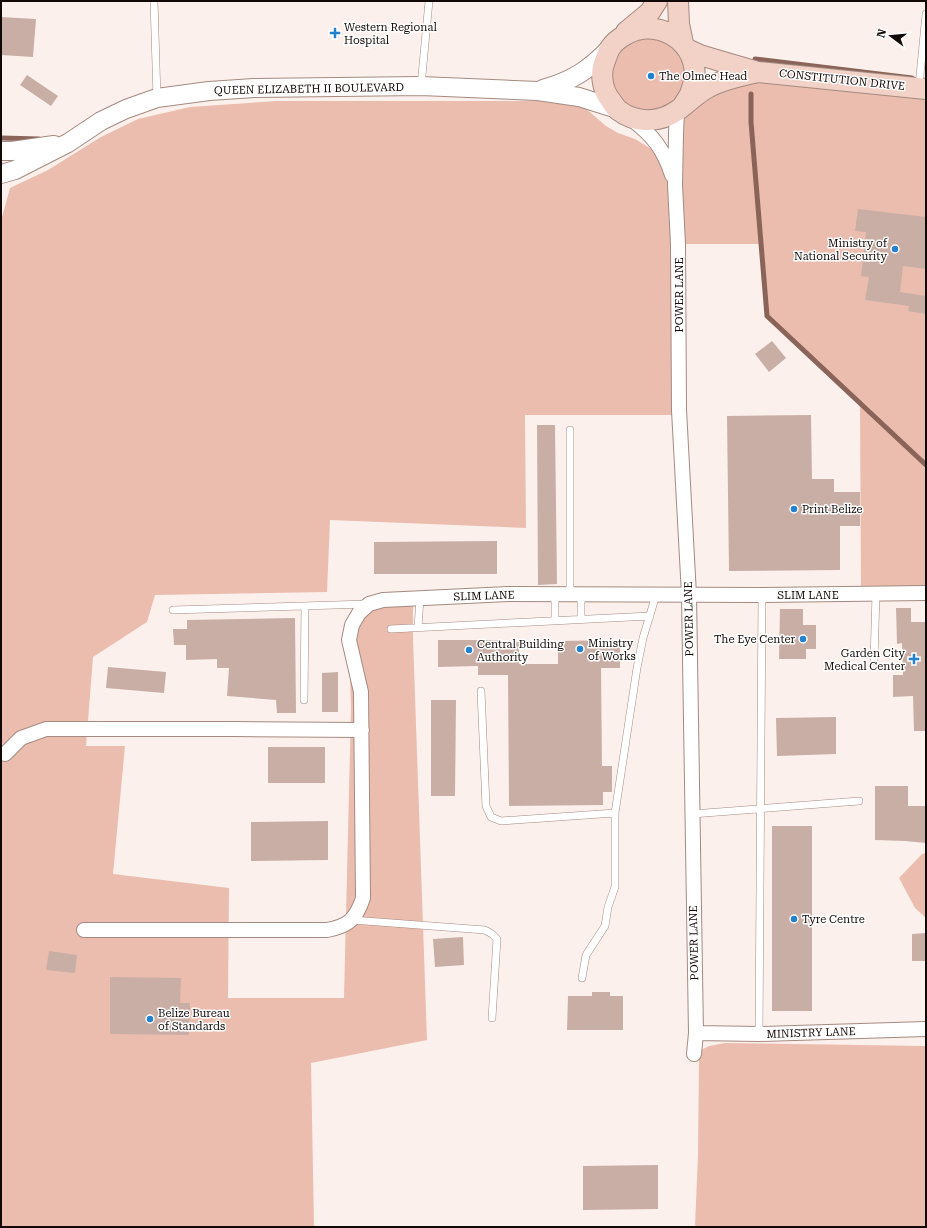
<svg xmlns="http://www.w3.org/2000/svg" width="927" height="1228" font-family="'Roboto Serif',serif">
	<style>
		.green { fill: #ebbdae }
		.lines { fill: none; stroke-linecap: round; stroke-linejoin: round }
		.stream { stroke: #8a6458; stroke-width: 5 }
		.building { fill: #c9aea5 }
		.service-casing { stroke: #a48a81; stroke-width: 8 }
		.minor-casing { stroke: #a48a81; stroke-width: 16 }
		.tertiary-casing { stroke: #a48a81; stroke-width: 20 }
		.secondary-casing { stroke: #a48a81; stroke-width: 22 }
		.service { stroke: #fff; stroke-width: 7 }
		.minor { stroke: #fff; stroke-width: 14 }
		.tertiary { stroke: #fff; stroke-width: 18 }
		.secondary { stroke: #f2d1c7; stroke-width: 20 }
		.poi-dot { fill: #2381ce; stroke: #fff; stroke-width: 1.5 }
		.labels { text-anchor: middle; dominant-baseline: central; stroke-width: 3; stroke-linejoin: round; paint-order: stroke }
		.poi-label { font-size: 11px; fill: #120906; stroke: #fff; text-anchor: start }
		.street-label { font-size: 11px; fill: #120906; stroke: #fff }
	</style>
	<rect width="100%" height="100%" fill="#fcf0ec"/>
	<path class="green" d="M 631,31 L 683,43 L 692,91 L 758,72 L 926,89 L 926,593 L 861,594 L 860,404 L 767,316 L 761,244 L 679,244 L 677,415 L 525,415 L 526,528 L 330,520 L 327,592 L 155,595 L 147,622 L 93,657 L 86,746 L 125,746 L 113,874 L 229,888 L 228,998 L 344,998 L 351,709 L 349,640 L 359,613 L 413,599 L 413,638 L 427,1040 L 311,1063 L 314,1227 L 1,1227 L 1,221 L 10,188 L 48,170 L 101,137 L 138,119 L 190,107 L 276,101 L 539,101 L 584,107 L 606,126 L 618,133 L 635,139 L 658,153 L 670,179 L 677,111 L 642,120 L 602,80 Z
		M 926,853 L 926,918 L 915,908 L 899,878 L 922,854 Z
		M 725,1043 L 926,1046 L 926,1227 L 695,1227 L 698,1155 L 699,1056 L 701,1050 L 709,1046 Z"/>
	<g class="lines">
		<path class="stream" d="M 755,59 L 912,78
			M 751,94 L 751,122 L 767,316 L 926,465
			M 1,138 L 39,139"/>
	</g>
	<path class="building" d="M 1,17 L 36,19 L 33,57 L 1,55 Z
		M 27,75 L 58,96 L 51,106 L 20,85 Z
		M 858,209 L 926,217 L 926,269 L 903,266 L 900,292 L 926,296 L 926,314 L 908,311 L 909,306 L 865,300 L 869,277 L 861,276 L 866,232 L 855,231 Z
		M 772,341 L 786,358 L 769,372 L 755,354 Z
		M 811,415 L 812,479 L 834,479 L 834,492 L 860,492 L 860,526 L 840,526 L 840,570 L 729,571 L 727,416 Z
		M 537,425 L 555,425 L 557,584 L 538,585 Z
		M 497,541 L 497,574 L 374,574 L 374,542 Z
		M 896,608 L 911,608 L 911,622 L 926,622 L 926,731 L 914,731 L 913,696 L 893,697 L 893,675 L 903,675 L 902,643 L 897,644 Z
		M 780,609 L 803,609 L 803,625 L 816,625 L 816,649 L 806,649 L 806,659 L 779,659 Z
		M 295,618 L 296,713 L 277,713 L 276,700 L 227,696 L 229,668 L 217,668 L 217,659 L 186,660 L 186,645 L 174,645 L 173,629 L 187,629 L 187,620 Z
		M 438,640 L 500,640 L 500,643 L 519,642 L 519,664 L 558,664 L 558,641 L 620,640 L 620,668 L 601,668 L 602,766 L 612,766 L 612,792 L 603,792 L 603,805 L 509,806 L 508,675 L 478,675 L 478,666 L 438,667 Z
		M 108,667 L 166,672 L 164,693 L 106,688 Z
		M 338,672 L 338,712 L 322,712 L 322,673 Z
		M 431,700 L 456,700 L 455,796 L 431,796 Z
		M 836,717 L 836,754 L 777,756 L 776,718 Z
		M 268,747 L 325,747 L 325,783 L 268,783 Z
		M 875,786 L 908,786 L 908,806 L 926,806 L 926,843 L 905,841 L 875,840 Z
		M 328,821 L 328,860 L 251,861 L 251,822 Z
		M 772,826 L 812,826 L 812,1011 L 772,1011 Z
		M 926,933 L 926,961 L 912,961 L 912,934 Z
		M 463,937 L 464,965 L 435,967 L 433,939 Z
		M 49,951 L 77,955 L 75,973 L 46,970 Z
		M 110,977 L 181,978 L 180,1003 L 190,1003 L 189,1035 L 110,1034 Z
		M 592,992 L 610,992 L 610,996 L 623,996 L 623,1030 L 567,1030 L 568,996 L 592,996 Z
		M 658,1165 L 658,1209 L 583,1210 L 583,1166 Z"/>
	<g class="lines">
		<defs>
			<path id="service" d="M 154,1 L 157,98
				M 421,86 L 429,1
				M 919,86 L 926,14
				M 570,430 L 570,595
				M 581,595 L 581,619
				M 173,610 L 367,604
				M 555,621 L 555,594
				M 418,628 L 420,598
				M 391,629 L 650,616
				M 874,661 L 876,594
				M 481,691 L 486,806 L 491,817 L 501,821 L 615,813
				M 304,700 L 305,606
				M 692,814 L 859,801
				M 352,920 L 485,930 L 492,934 L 497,939 L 492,1018
				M 582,978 L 586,955 L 605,926 L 608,907 L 615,887 L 615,813 L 637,668 L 643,638 L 656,595
				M 759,1034 L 762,595"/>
			<path id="minor" d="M 677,111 L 676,133 L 675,185 L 678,244 L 679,410 L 689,595 L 696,1033 L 694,1054
				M 631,119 C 653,135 664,150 672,175
				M 5,754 L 21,738 L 46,729 L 235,729 L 362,730
				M 84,930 L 327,930 C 349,926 356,919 363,898 L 361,692 L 349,640 L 352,625 L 359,613 L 369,604 L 383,600 L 508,594 L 762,595 L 926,593
				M 696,1033 L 759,1034 L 926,1029"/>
			<path id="tertiary" d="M 543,89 C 572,81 589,70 610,48
				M 1,151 L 12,151 L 54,145
				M 1,174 L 15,170 L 68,143 L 101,121 L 126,109 L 157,98 L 209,91 L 254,88 L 421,86 L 538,91 L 579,97 L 617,109"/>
			<path id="secondary" d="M 678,1 L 679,24 L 683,43
				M 626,32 L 650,12 L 657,1
				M 687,49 L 700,55 L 720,61 L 758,72 L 926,89
				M 684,104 C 686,100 690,96 691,91 C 708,50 662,13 625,35 C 620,38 614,42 611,47 C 608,51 607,56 605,61 C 600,72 602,88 609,98 C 612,102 615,107 618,110 C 636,124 660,123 678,110 C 688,103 697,93 709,87 C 724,79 741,76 758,72"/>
		</defs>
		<use href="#service" class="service-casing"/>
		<use href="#minor" class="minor-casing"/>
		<use href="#tertiary" class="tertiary-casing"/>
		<use href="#secondary" class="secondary-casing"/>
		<use href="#service" class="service"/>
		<use href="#minor" class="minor"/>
		<use href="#tertiary" class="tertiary"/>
		<use href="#secondary" class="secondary"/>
	</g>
	<g class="poi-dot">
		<path d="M333 27h4v4h4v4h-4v4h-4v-4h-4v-4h4z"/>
		<circle cx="651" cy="76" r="4"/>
		<circle cx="895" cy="249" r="4"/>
		<circle cx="794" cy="509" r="4"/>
		<circle cx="803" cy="639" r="4"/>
		<circle cx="580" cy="649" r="4"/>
		<circle cx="469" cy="650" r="4"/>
		<path d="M912 653h4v4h4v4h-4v4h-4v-4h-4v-4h4z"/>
		<circle cx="794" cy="919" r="4"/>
		<circle cx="150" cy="1019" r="4"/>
	</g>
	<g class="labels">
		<g class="poi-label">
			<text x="344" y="27">Western Regional<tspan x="344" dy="13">Hospital</tspan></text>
			<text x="659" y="76">The Olmec Head</text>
			<text x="887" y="243" text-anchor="end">Ministry of<tspan x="887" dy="13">National Security</tspan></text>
			<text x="802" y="509">Print Belize</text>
			<text x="795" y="639" text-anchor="end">The Eye Center</text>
			<text x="588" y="643">Ministry<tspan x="588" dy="13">of Works</tspan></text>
			<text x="477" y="644">Central Building<tspan x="477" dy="13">Authority</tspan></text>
			<text x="905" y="653" text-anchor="end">Garden City<tspan x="905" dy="13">Medical Center</tspan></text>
			<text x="802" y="919">Tyre Centre</text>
			<text x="158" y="1013">Belize Bureau<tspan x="158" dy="13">of Standards</tspan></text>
		</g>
		<g class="street-label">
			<text transform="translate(842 80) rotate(6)">CONSTITUTION DRIVE</text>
			<text transform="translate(309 89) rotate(-1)">QUEEN ELIZABETH II BOULEVARD</text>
			<text transform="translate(679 295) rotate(-90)">POWER LANE</text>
			<text x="808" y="595">SLIM LANE</text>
			<text transform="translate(484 596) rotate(-2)">SLIM LANE</text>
			<text transform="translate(689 619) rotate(-91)">POWER LANE</text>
			<text transform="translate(694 943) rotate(-91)">POWER LANE</text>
			<text transform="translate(811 1033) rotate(-2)">MINISTRY LANE</text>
		</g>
	</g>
	<rect width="927" height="1228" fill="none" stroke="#120906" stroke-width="4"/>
	<g transform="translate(891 36) rotate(286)" stroke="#ffffff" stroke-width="3" paint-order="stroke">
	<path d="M0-3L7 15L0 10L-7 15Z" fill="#120906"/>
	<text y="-6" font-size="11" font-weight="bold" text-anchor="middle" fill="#120906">N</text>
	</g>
</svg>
